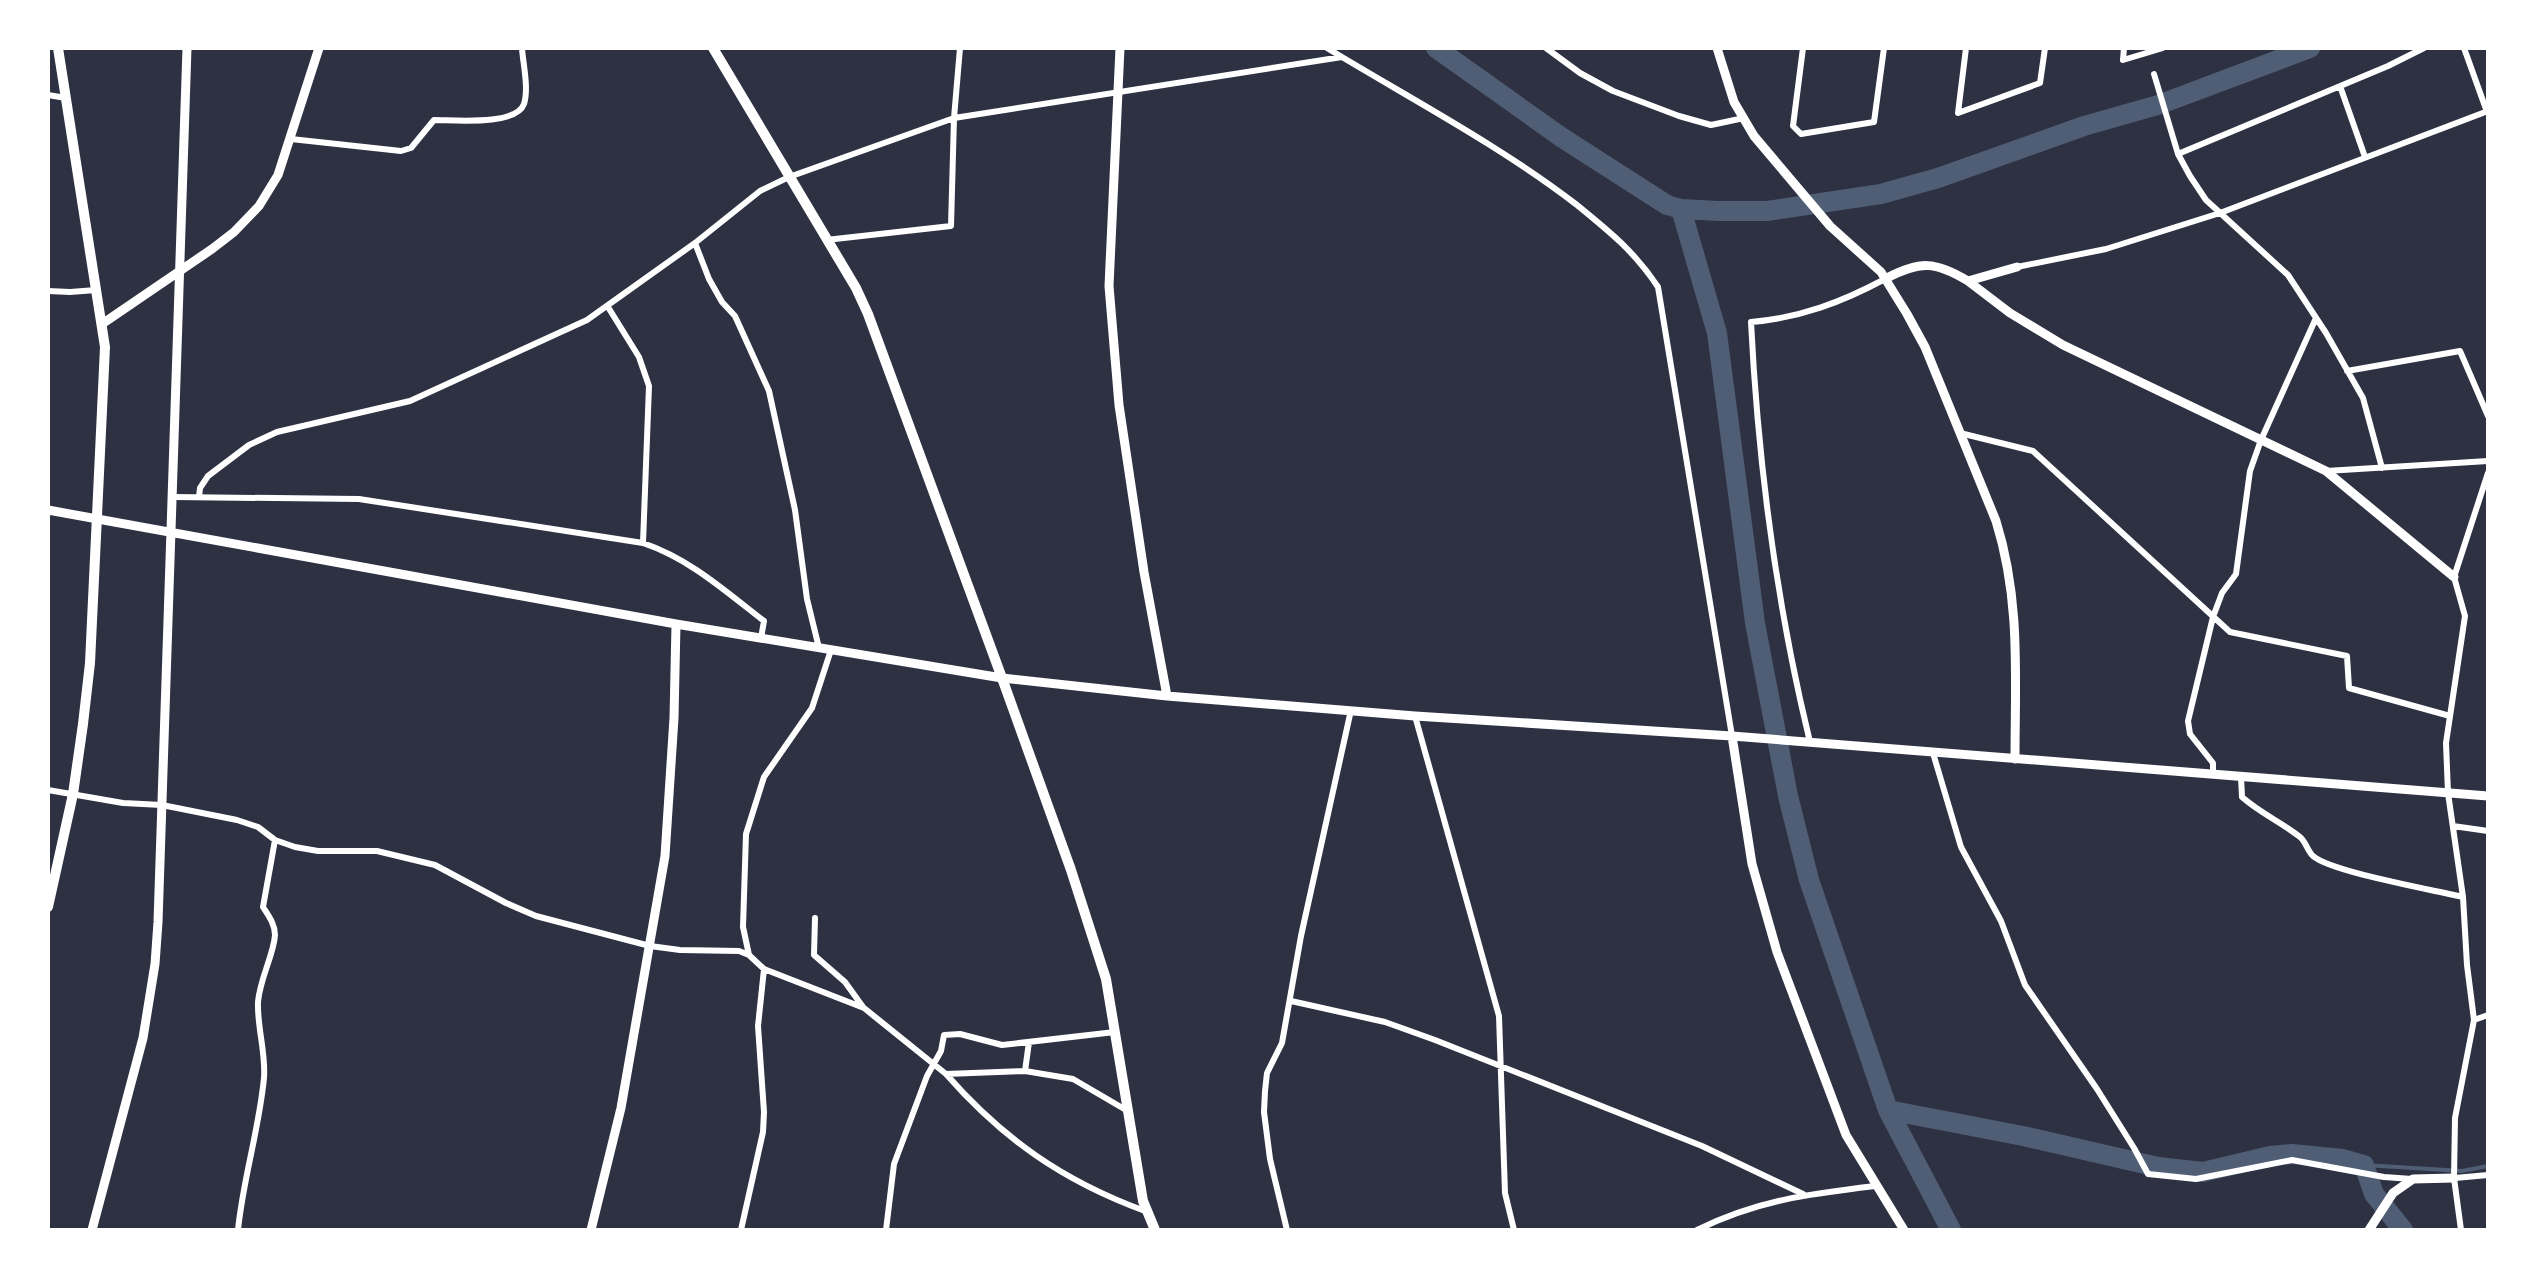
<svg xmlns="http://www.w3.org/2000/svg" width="2536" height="1278" font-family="'Fira Sans',sans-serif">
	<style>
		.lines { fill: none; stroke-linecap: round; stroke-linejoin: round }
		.stream { stroke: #4f5d75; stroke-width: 4 }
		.river { stroke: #4f5d75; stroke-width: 20 }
		.minor { stroke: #fff; stroke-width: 6 }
		.tertiary { stroke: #fff; stroke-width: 9 }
		.primary { stroke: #fff; stroke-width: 10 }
	</style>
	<rect width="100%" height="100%" fill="#2d3142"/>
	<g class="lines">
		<path class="stream" d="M 2364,1165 L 2462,1171 L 2488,1166"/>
		<path class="river" d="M 1436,48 L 1561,137 L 1667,205 L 1681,209 L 1718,211 L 1767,211 L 1881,194 L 1938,178 L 2084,126 L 2158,105 L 2310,48
			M 1681,209 L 1717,333 L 1755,623 L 1788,796 L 1809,880 L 1888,1110 L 1951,1230
			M 1888,1110 L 2023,1136 L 2158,1167 L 2203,1172 L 2270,1156 L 2292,1154 L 2343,1159 L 2364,1165 L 2374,1194 L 2403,1230"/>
		<path class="minor" d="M 1327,48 C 1411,99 1499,145 1577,205 C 1609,231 1635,252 1658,287 L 1732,736
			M 1546,48 L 1580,73 L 1613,91 L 1679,116 L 1711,125 L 1744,118
			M 1803,48 L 1793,126 L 1801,134 L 1874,122 L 1884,48
			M 1966,48 L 1958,113 L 2040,83 L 2045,48
			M 2124,48 L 2123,60 L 2163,48
			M 2464,48 L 2487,112
			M 2154,74 L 2178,154 L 2190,176 L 2206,200 L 2288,275 L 2326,333 L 2363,398 L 2382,468
			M 2340,86 L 2365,157
			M 48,95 L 66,98
			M 291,139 L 401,151 L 411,148 L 434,120 C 454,120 516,126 524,104 C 529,88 523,64 522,48
			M 2178,154 L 2388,66 L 2424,48
			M 826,240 L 951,226 L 954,118 L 960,48
			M 695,243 L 709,279 L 722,302 L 735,316 L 769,391 L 795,510 L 807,599 L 819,648
			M 2017,267 L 2106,249 L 2220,213 L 2488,111
			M 48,291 L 70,292 L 96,290
			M 608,307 L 639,357 L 649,386 L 643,543
			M 2347,371 L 2460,351 L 2488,416
			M 1960,433 L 2033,451 L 2230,632 L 2347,656 L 2349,688 L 2450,716
			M 2326,471 L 2488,461
			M 173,497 L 359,499 L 643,543 C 690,559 725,591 764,621 L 761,638
			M 199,497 L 200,488 L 208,476 L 249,445 L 277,432 L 410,401 L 587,320 L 695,243 L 760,191 L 789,177 L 954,118 L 1342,57
			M 831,650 L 812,708 L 764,777 L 746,834 L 743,927 L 749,955 L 764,969 L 864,1008 L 946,1074 L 1025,1071 L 1073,1079 L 1126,1110
			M 1415,716 L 1499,1016 L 1505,1193 L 1514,1230
			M 1810,742 C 1777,607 1758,461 1751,322 C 1800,318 1842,302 1885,279
			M 1933,753 L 1961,847 L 2001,921 L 2025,985 L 2097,1089 L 2134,1148 L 2148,1174 L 2196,1179 L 2292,1160 L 2384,1177 L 2412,1179
			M 2213,775 L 2213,763 L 2190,734 L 2188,721 L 2213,617 L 2222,593 L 2236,574 L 2250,471 L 2261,440 L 2316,318
			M 2241,777 L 2242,797 C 2260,813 2281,822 2300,837 C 2306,842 2307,850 2313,856 C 2331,872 2434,890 2463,897
			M 48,790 L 123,803 L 162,805 L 237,820 L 258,827 L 275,840 L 295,847 L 318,851 L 377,851 L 435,865 L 506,903 L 536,916 L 650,946 L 680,950 L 739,951 L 749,955
			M 2453,826 L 2488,831
			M 815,918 L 814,955 L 845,982 L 863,1007
			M 1291,1001 L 1385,1022 L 1435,1040 L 1702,1146 L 1803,1194
			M 2474,1020 L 2488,1015
			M 1025,1071 L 1029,1042
			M 946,1074 C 1003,1139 1063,1181 1145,1211
			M 2455,1178 L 2488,1175
			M 238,1230 C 243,1179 259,1130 264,1078 C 266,1053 257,1027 258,1002 C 260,978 274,954 275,935 C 275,924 268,915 263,907 L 275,840
			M 741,1230 L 763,1132 L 764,1112 L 758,1026 L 764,969
			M 886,1230 L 894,1164 L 927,1076 L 941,1051 L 944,1035 L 960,1034 L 1002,1045 L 1115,1032
			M 1287,1230 L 1270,1159 L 1264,1112 L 1265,1091 L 1267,1073 L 1282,1043 L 1301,936 L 1351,710
			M 1697,1230 C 1758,1200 1809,1194 1876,1186
			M 2461,1230 L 2454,1178 L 2455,1118 L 2474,1020 L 2467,965 L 2463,897 L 2448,793 L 2446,743 L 2465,616 L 2454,577 L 2488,473"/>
		<path class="tertiary" d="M 1120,48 L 1109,286 L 1119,405 L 1144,572 L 1167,696
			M 1717,48 L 1734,102 L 1754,136 L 1830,226 L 1881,272 L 1907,314 L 1925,347 L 1996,521 C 2021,601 2015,677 2015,759
			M 1887,278 C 1920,261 1935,261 1968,281 L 2017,267
			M 1968,281 L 2010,313 L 2063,345 L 2326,471 L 2454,577
			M 102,324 L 212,249 L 234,232 L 259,206 L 278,175 L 319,48
			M 48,510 L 676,624 L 1002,678 L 1167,696 L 1415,716 L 1732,736 L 2488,796
			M 1732,736 L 1752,864 L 1777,952 L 1846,1135 L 1904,1230
			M 92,1230 L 143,1038 L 155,964 L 158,922 L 187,48
			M 591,1230 L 621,1108 L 665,856 L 674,718 L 676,624
			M 2369,1230 L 2393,1193 L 2413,1179 L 2454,1178"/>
		<path class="primary" d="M 713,48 L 856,288 L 868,314 L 1002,678 L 1071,870 L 1106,979 L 1143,1201 L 1155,1230
			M 48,907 L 73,794 L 83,724 L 90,663 L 105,347 L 58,48"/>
	</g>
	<rect width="2536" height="1278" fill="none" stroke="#ffffff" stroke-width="100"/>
</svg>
